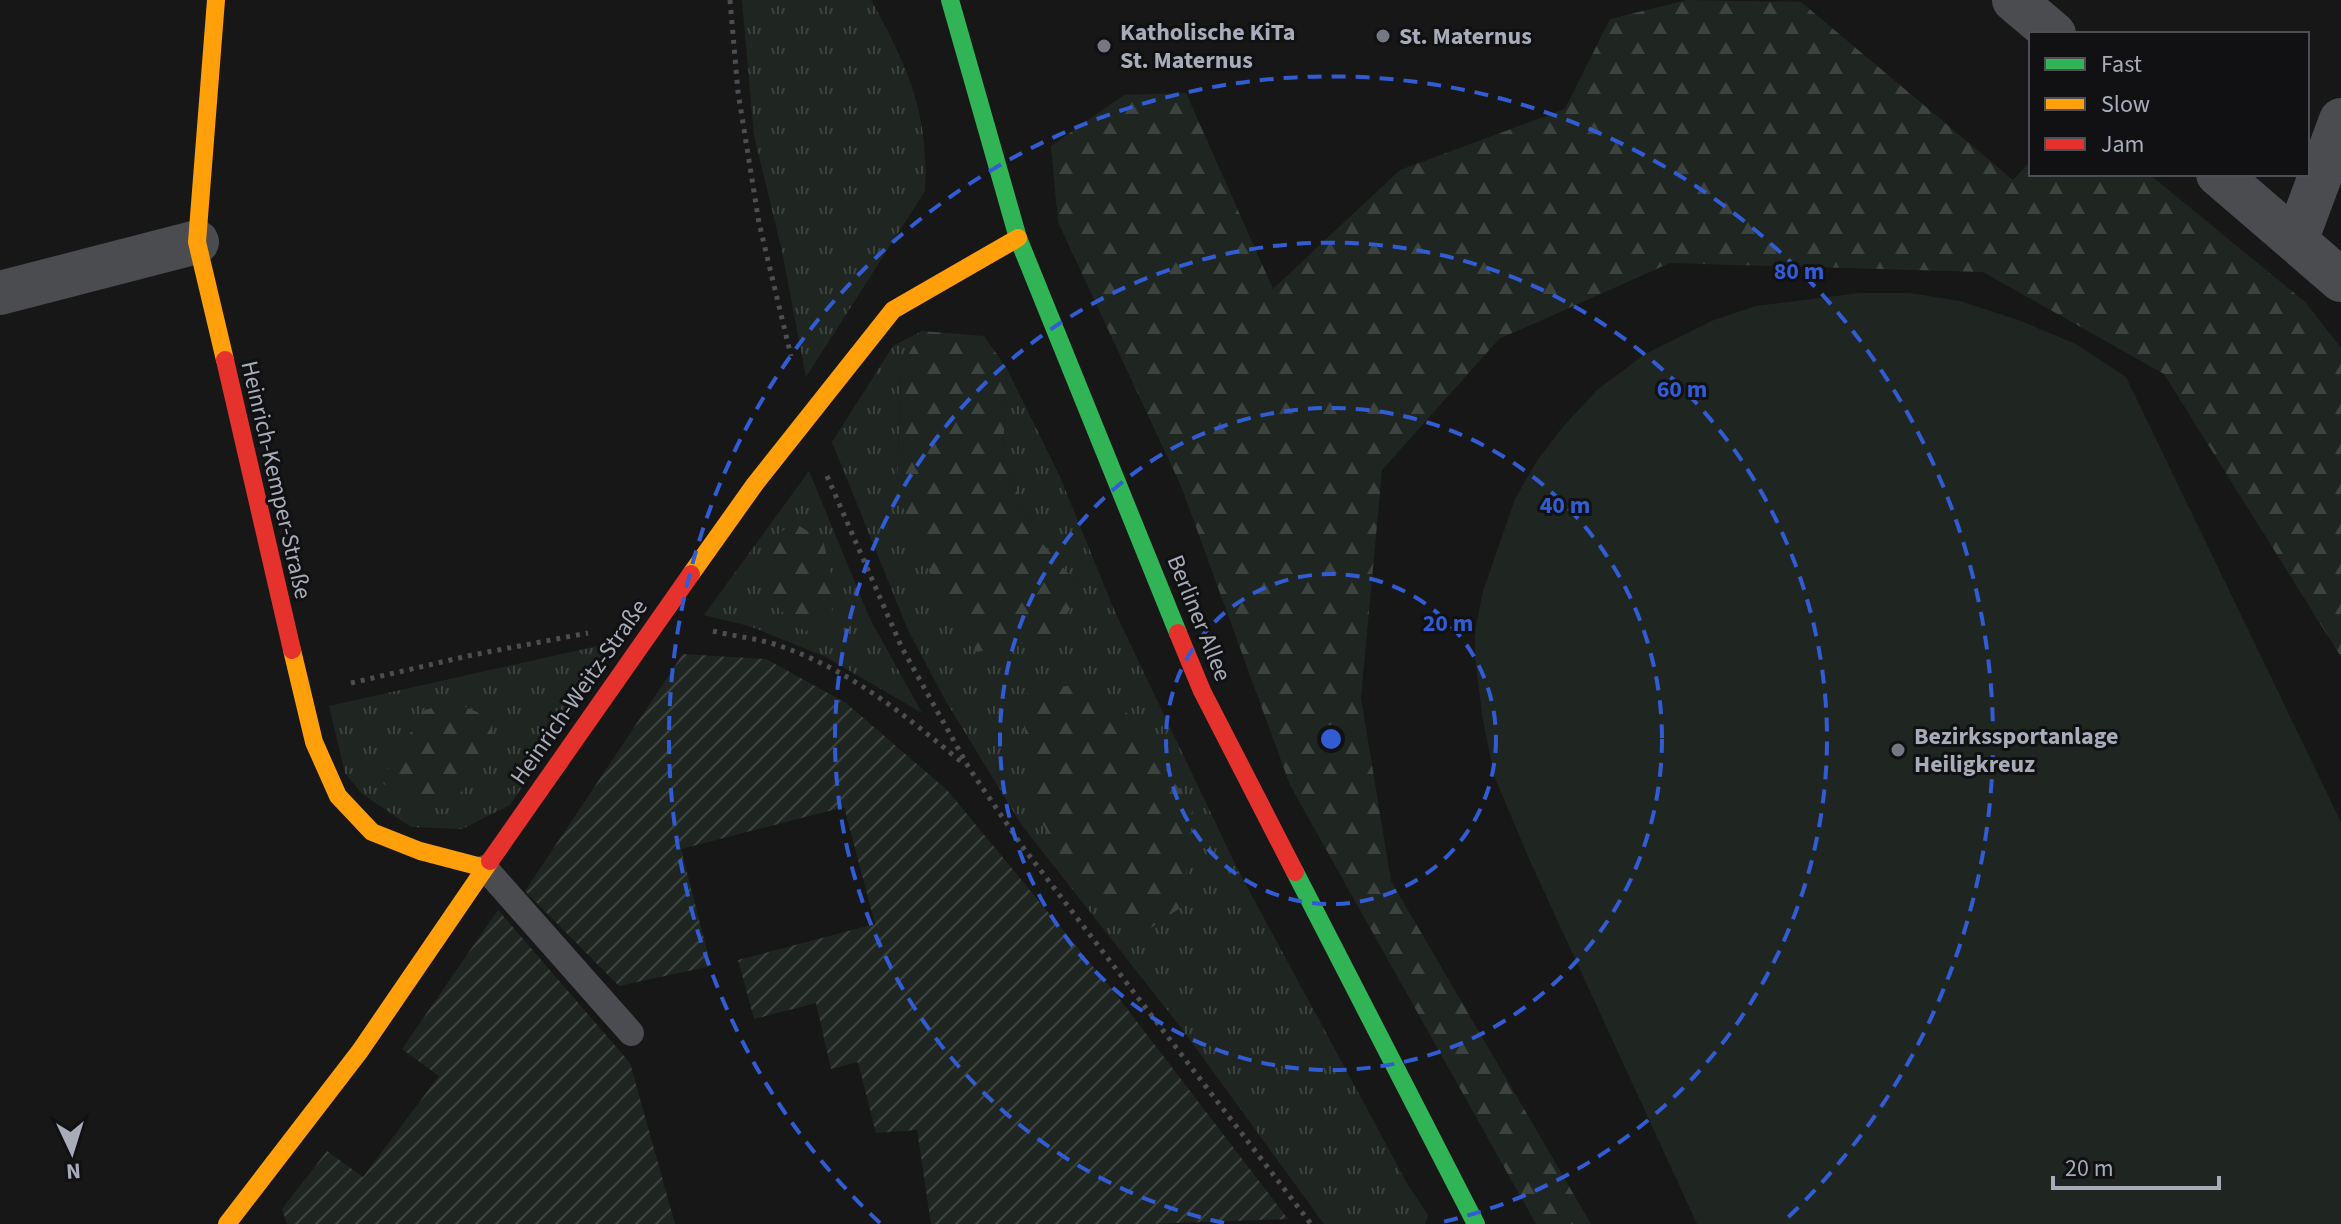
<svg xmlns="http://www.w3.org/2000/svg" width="2341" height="1224" font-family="'Source Sans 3',sans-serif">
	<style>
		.grass { fill: url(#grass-tufts) }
		.forest { fill: url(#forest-firs) }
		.garden { fill: url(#garden-furrows) }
		.pitch { fill: #1f2621 }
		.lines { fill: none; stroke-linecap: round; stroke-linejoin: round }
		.path { stroke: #4d4e52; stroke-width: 5; stroke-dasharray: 4 6; stroke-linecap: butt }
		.lane { stroke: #4b4c50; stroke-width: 26 }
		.street { stroke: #4b4c50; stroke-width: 44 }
		.fast { stroke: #30b455; stroke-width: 18 }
		.slow { stroke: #ff9f0a; stroke-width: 18 }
		.jam { stroke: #e5322d; stroke-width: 18 }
		.ring { fill: none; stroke: #325cd3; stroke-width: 4; stroke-dasharray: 14 10 }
		.poi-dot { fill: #757880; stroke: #111113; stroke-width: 3 }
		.labels { text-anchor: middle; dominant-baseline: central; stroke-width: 6; stroke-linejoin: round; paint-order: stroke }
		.poi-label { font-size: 24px; font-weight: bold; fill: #a8acb9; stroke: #111113; text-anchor: start }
		.street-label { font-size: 24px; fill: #a8acb9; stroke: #111113 }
		.centre { fill: #325cd3; stroke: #111113; stroke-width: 4 }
		.ring-label { font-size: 24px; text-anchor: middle; font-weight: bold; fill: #325cd3; stroke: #111113; stroke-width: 6; stroke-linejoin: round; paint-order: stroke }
	</style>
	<defs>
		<pattern id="grass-tufts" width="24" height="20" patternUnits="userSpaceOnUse" patternTransform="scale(2)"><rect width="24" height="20" fill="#1f2621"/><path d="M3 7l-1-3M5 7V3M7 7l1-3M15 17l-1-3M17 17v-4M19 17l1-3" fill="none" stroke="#3d433f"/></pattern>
		<pattern id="forest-firs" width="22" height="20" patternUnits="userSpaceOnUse" patternTransform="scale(2)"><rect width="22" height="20" fill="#1f2621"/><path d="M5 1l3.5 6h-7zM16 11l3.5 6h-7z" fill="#3d433f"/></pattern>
		<pattern id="garden-furrows" width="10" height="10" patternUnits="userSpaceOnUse" patternTransform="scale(2)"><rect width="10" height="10" fill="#1f2621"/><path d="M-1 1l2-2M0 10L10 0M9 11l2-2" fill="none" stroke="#3d433f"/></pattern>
	</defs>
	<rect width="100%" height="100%" fill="#171717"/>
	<path class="grass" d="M 742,0 L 871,0 C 908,67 929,113 925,191 L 806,377 L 782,251 L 754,136 Z
		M 922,331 L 901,367 L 897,492 L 1081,588 L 1030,529 L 1003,452 L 1007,369 L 1060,477 L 1115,612 L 1237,868 L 1408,1185 L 1428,1215 L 1425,1224 L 1324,1224 L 1182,1029 L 1021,824 L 944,698 L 908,630 L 832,442 L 893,346 Z
		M 809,471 L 870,619 L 922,713 L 826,657 L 749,626 L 704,615 Z
		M 620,641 L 510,805 L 462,829 L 411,827 L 361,793 L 345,773 L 329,706 Z"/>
	<path class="forest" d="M 1687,0 L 1801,2 L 2013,180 L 2031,161 L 2031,174 L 2149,174 L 2305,302 L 2341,348 L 2341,657 L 2164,374 L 1983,272 L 1670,263 L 1499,339 L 1382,470 L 1361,698 L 1391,881 L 1591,1224 L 1536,1224 L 1290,785 L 1181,486 L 1058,222 L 1051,146 L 1124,95 L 1186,93 L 1273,289 L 1400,170 L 1565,109 L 1610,19 Z
		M 922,331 L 984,336 L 1007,369 L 1003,452 L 1030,529 L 1081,588 L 1055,637 L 977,652 L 936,588 L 897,492 L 901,367 Z
		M 794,523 L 823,540 L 831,574 L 832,616 L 805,632 L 777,607 L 764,570 L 771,539 Z
		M 1087,682 L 1128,714 L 1193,810 L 1183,906 L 1140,935 L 1083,894 L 1035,811 L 1020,695 Z
		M 455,702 L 492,719 L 493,748 L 473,781 L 442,809 L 408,802 L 380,781 L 425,710 Z"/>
	<path class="garden" d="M 683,654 L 766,659 L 846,703 L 947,790 L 1115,993 L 1288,1219 L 1149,1224 L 931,1224 L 917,1130 L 876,1133 L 858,1062 L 831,1069 L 816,1003 L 754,1019 L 738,960 L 875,924 L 844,807 L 681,849 L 711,966 L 619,986 L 525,891 Z
		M 498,910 L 630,1063 L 675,1224 L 287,1224 L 282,1209 L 327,1151 L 363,1177 L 439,1076 L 402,1049 Z"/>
	<path class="pitch" d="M 1859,293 L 1910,293 L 1960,301 L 2018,320 L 2076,344 L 2126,377 L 2341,822 L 2341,1224 L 1697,1224 L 1530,861 L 1495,778 L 1483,721 L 1475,657 L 1475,630 L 1483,591 L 1515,499 L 1536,462 L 1561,429 L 1597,390 L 1645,354 L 1714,320 L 1756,306 Z"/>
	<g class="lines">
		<path class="path" d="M 730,0 L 738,92 L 759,223 L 791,356
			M 827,476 L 902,648 L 969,768 L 1022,846 L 1311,1224
			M 713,631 C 733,636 754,638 774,644 C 849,668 906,716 965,765
			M 351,683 L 472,655 L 588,633"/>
		<path class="lane" d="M 485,868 L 631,1033"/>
		<path class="street" d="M 2014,0 L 2054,34
			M 2218,174 L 2341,280
			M 2296,241 L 2341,120
			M 0,293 L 197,242"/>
		<path class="fast" d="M 950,0 L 1018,238 L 1178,633
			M 1295,872 L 1476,1224"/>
		<path class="slow" d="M 216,0 L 197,242 L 225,360
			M 691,574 L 755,484 L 893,310 L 1018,238
			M 292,650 L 314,742 L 338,796 L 372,832 L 420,851 L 485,868
			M 227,1224 L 360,1051 L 490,861"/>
		<path class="jam" d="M 225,360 L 292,650
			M 1178,633 L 1202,691 L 1295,872
			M 490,861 L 691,574"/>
	</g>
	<g class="ring">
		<circle cx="1331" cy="739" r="165"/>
		<circle cx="1331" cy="739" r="331"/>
		<path d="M1224 1223A496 496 0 1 1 1438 1223"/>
		<path d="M880 1223A662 662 0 1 1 1782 1223"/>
	</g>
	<g class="poi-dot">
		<circle cx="1383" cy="36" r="8"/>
		<circle cx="1104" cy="46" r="8"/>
		<circle cx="1898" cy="750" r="8"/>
	</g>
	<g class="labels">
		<g class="poi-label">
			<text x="1120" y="32">Katholische KiTa<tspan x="1120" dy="28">St. Maternus</tspan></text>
			<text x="1399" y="36">St. Maternus</text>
			<text x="1914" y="736">Bezirkssportanlage<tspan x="1914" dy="28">Heiligkreuz</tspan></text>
		</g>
		<g class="street-label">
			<text transform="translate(276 480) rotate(77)">Heinrich-Kemper-Straße</text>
			<text transform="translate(1199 618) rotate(68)">Berliner Allee</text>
			<text transform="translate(579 692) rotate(-55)">Heinrich-Weitz-Straße</text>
		</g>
	</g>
	<circle cx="1331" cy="739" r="12" class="centre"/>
	<g class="ring-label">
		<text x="1799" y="279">80 m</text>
		<text x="1682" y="397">60 m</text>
		<text x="1565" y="513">40 m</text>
		<text x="1448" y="631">20 m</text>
	</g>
	<rect x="2029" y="32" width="280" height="144" fill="#111113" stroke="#4d4f55" stroke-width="2"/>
	<rect x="2045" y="58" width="40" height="12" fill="#30b455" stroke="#4d4f55" stroke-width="2"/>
	<text x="2101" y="72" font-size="24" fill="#a8acb9">Fast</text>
	<rect x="2045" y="98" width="40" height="12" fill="#ff9f0a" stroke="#4d4f55" stroke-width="2"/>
	<text x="2101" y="112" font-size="24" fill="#a8acb9">Slow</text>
	<rect x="2045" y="138" width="40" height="12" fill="#e5322d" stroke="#4d4f55" stroke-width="2"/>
	<text x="2101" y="152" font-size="24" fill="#a8acb9">Jam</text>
	<g transform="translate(72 1152) rotate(176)" stroke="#111113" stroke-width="6" paint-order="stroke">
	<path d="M0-6L14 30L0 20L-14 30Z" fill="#a8acb9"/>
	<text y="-12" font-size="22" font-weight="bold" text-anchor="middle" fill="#a8acb9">N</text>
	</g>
	<path d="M2053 1176v12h166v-12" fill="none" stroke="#a8acb9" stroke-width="4"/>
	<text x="2065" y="1176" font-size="24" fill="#a8acb9" stroke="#111113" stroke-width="6" paint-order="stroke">20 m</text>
</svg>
